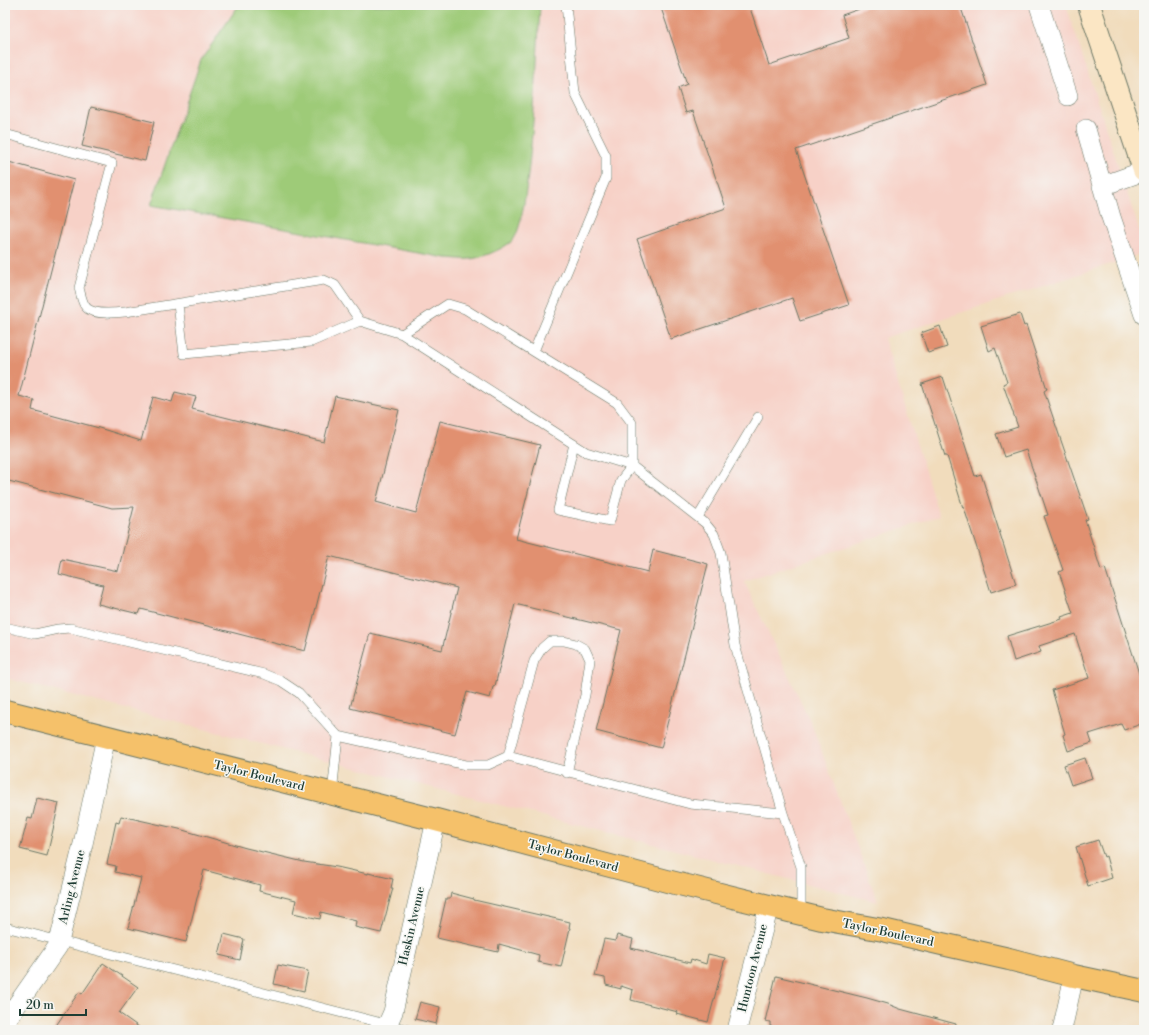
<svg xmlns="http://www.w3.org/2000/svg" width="1149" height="1035" font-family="'Libre Bodoni',serif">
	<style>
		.built { fill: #f7d1c7 }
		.green { fill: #9ecb78; stroke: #5e8456 }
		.building { fill: #e19070 }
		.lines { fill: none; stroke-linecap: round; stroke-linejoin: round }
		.lane-casing { stroke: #687564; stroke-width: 10 }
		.street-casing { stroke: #687564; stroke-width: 20 }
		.secondary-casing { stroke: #687564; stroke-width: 24 }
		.primary-casing { stroke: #687564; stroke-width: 24 }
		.lane { stroke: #fff; stroke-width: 9 }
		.street { stroke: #fff; stroke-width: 19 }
		.secondary { stroke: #fbe6c4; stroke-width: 22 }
		.primary { stroke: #f5c16b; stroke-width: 22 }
		.labels { text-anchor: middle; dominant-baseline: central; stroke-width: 3; stroke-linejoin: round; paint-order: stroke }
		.street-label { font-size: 12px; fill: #1f3d34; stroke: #f6f6f2 }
	</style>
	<rect width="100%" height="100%" fill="#f6f6f2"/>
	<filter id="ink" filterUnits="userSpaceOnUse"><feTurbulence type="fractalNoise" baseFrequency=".025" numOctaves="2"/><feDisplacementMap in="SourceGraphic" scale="8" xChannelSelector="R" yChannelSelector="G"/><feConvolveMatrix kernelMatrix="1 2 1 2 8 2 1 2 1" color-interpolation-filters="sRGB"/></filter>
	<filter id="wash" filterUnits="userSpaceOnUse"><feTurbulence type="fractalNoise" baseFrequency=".012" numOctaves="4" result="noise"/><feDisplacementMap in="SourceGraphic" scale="16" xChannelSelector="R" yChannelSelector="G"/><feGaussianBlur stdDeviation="0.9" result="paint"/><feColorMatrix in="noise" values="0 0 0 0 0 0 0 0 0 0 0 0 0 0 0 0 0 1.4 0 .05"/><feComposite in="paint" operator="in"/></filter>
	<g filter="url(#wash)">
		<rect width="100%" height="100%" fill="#f1dcbc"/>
		<path class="built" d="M 5,5 L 1066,5 L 1144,245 L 1144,253 L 884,338 L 939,516 L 744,581 L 811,723 L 878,902 L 5,678 Z"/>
		<path class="green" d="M 239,5 L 540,5 C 538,39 531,226 512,241 C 503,249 482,258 470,259 C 463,260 454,258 446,258 L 151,205 L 201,60 Z"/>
		<g id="blocks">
			<path class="building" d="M 660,5 L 749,5 L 769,65 L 849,38 L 842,15 L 871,5 L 960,5 L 987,85 L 796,150 L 849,305 L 800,321 L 792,298 L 671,339 L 637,239 L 726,208 L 693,111 L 686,113 L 678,88 L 687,84 Z
				M 91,107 L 154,122 L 145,161 L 82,146 Z
				M 5,161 L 74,180 L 19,396 L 34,400 L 32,410 L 99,428 L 141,441 L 153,397 L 172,402 L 175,392 L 196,397 L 192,409 L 324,442 L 335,396 L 399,410 L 376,502 L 416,513 L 440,421 L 540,445 L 516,539 L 648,572 L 653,550 L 708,564 L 661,748 L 596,731 L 621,630 L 515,604 L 495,686 L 493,687 L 490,698 L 467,692 L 455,734 L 350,708 L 370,633 L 442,650 L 457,588 L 329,556 L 305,651 L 141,609 L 139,614 L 98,604 L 103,585 L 59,574 L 62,559 L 118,571 L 134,507 L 112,508 L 5,480 Z
				M 1020,314 L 1024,326 L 1026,325 L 1047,389 L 1044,391 L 1088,519 L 1085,520 L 1101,570 L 1105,568 L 1144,689 L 1144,723 L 1124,730 L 1121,724 L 1089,734 L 1092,743 L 1068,751 L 1063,735 L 1065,734 L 1052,690 L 1089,678 L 1075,634 L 1039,646 L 1041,652 L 1014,661 L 1007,636 L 1062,619 L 1061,617 L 1073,613 L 1059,572 L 1063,570 L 1044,516 L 1048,515 L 1026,450 L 1004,457 L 996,434 L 1018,427 L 1003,384 L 1007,382 L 995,348 L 989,351 L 981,326 Z
				M 940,326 L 947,347 L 928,353 L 921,333 Z
				M 943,377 L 975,476 L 981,474 L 1016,584 L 991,592 L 964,508 L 963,508 L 947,456 L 945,456 L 922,384 Z
				M 1085,758 L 1092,778 L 1071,785 L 1064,765 Z
				M 37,798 L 59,803 L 47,856 L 20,849 L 28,818 L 32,819 Z
				M 121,816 L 179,829 L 246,848 L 304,862 L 337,867 L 368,874 L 368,873 L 393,879 L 391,888 L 393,888 L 381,933 L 355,927 L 356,921 L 321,912 L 320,919 L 293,913 L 296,900 L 259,891 L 260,885 L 204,870 L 186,942 L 128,928 L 141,878 L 115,872 L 116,866 L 107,864 L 116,822 L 119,823 Z
				M 1098,840 L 1104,857 L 1106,856 L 1112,878 L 1088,886 L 1076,847 Z
				M 451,893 L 474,899 L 474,900 L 570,922 L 569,928 L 570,928 L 561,967 L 538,962 L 539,955 L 499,944 L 498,952 L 437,938 L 446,899 L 450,899 Z
				M 224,934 L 244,939 L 240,960 L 219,955 Z
				M 617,935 L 633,939 L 631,948 L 690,963 L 691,959 L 706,964 L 708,954 L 725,958 L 708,1022 L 677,1014 L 678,1012 L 631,1000 L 633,990 L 621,986 L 621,989 L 606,985 L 605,978 L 595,976 L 604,939 L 615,941 Z
				M 103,963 L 138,987 L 119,1013 L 143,1030 L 53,1030 L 79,992 L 82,994 Z
				M 278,965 L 308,971 L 304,991 L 274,984 Z
				M 776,976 L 867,998 L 888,1004 L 900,1009 L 956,1024 L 955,1030 L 786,1030 L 770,1026 L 770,1022 L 765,1021 Z
				M 420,1002 L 440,1007 L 436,1024 L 415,1019 Z"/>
		</g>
	</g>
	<g filter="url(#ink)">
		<use href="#blocks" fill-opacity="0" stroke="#687564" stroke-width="1"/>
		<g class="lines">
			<defs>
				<path id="lane" d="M 5,134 L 112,163 L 79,288 C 81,294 82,305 88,309 C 96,315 115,313 125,312 L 324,280 L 335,285 L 360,321 L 402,334 L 586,452 L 632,466 L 705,523 L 714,534 L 721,553 L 735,645 L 783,813
					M 178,304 L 184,354 L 311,342 L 360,321
					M 402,334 L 448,304 L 465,309 L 617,403 L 632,423 L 632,466 L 621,480 L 610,521 L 558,510 L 574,444
					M 534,351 L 606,178 L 606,156 L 575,93 L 566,5
					M 698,517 L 758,417
					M 5,627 L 35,634 L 58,629 L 70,628 L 264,674 L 281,681 L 299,693 L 338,736 L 466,765 L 488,765 L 508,756 L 690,804 L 783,813 L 801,867 L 801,914
					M 508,756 L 534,661 L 542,648 L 550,641 L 564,641 L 576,644 L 585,649 L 590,660 L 585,695 L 567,773
					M 332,794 L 338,736
					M 5,927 L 409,1030"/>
				<path id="street" d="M 1039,5 L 1068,96
					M 1086,129 L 1111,217 L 1144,315
					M 1102,186 L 1144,171
					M 5,1022 L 58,946 L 83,844 L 106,737
					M 385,1030 L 393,1012 L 436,820
					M 737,1030 L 769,906
					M 1062,1030 L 1074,976"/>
				<path id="secondary" d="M 1089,5 L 1144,170"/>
				<path id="primary" d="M 5,711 L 436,820 L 667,881 L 822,919 L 883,930 L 942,944 L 1009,959 L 1074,976 L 1144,991"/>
			</defs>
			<use href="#lane" class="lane-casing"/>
			<use href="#street" class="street-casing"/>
			<use href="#secondary" class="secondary-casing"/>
			<use href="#primary" class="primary-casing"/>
			<use href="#lane" class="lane"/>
			<use href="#street" class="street"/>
			<use href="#secondary" class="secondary"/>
			<use href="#primary" class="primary"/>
		</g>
	</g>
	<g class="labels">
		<g class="street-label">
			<text transform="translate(259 776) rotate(14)">Taylor Boulevard</text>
			<text transform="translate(573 856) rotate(15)">Taylor Boulevard</text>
			<text transform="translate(72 887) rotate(-76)">Arling Avenue</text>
			<text transform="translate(412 926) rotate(-77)">Haskin Avenue</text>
			<text transform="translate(888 933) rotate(12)">Taylor Boulevard</text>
			<text transform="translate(753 968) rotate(-76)">Huntoon Avenue</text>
		</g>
	</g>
	<rect width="1149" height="1035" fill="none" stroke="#f6f6f2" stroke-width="20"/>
	<path d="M20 1009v6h66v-6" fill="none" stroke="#1f3d34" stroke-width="2"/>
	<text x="26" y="1009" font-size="12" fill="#1f3d34" stroke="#f6f6f2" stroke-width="3" paint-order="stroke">20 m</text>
</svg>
